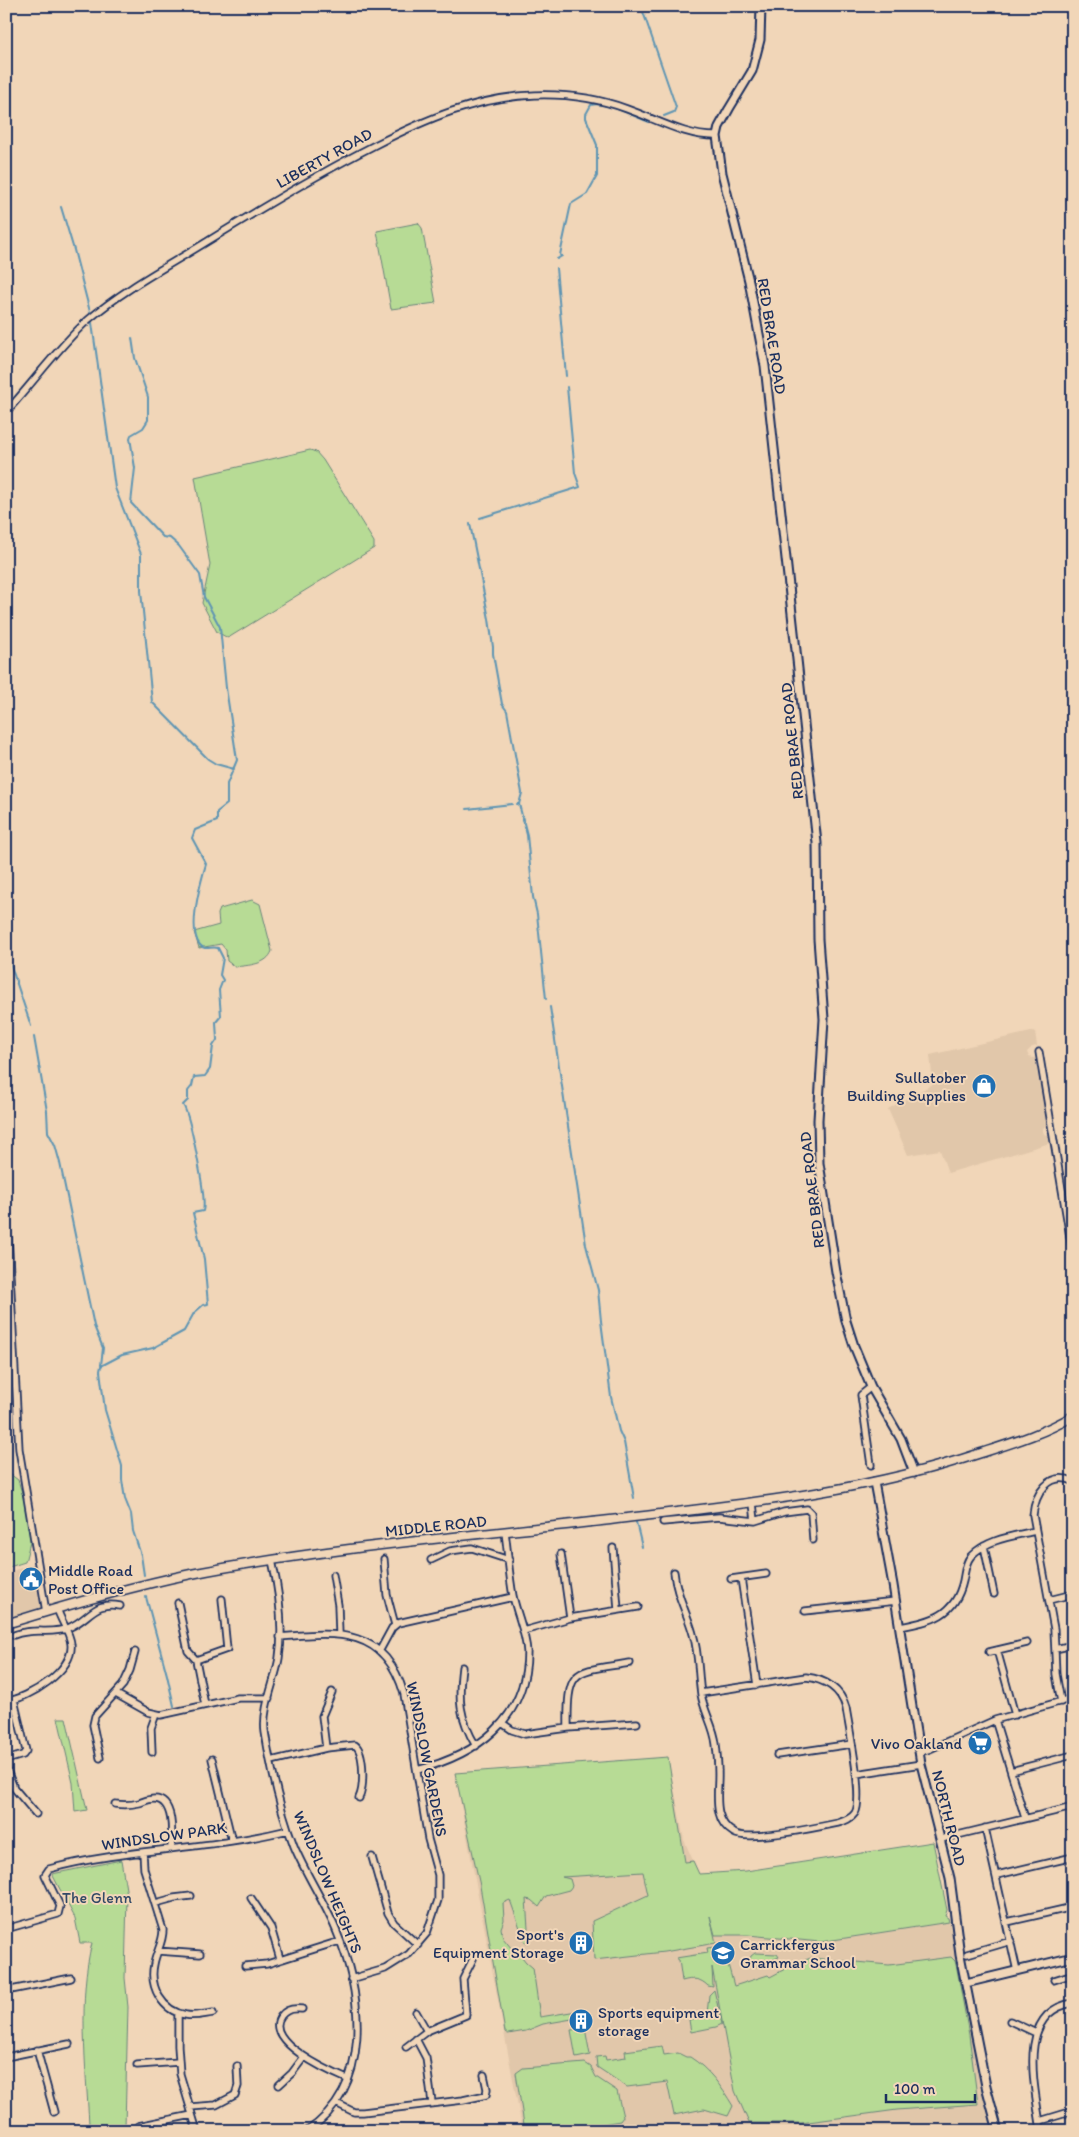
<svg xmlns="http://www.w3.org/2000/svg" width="1079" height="2137" font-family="Itim,sans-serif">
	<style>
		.built { fill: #e1c7aa }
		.green { fill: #b7db95; stroke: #69857a }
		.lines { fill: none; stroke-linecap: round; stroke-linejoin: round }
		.stream { stroke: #5f95b3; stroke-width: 2 }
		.minor-casing { stroke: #1b2f5e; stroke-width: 9 }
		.tertiary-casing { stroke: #1b2f5e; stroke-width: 11 }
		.secondary-casing { stroke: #1b2f5e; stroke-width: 11 }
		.minor { stroke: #f1d6b8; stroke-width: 5.5 }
		.tertiary { stroke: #f1d6b8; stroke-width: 7 }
		.secondary { stroke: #f1d6b8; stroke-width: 8 }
		.labels { text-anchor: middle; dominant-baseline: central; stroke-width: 4; stroke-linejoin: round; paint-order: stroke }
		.street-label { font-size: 16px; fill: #1b2f5e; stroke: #f1d6b8 }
		.poi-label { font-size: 16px; fill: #1b2f5e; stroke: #f1d6b8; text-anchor: end }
		.park-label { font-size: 16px; fill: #324966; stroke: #f1d6b8 }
	</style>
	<rect width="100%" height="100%" fill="#f1d6b8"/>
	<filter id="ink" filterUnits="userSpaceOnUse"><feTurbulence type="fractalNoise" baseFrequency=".02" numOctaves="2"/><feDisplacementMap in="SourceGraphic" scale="10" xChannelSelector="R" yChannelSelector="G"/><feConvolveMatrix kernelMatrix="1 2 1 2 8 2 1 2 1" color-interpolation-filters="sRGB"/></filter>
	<g filter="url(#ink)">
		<path class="built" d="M 1035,1031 L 1037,1046 L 1032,1047 L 1027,1052 L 1029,1057 L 1035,1058 L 1047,1125 L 1043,1128 L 1043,1131 L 1044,1134 L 1049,1136 L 1050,1143 L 948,1173 L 940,1150 L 908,1155 L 888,1109 L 933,1084 L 930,1055 Z
			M 36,1563 L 43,1607 L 6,1620 L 6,1573 Z
			M 668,1757 L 684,1840 L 699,1874 L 715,1935 L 748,1935 L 820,1942 L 949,1922 L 968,2007 L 983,2089 L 995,2131 L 486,2131 L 522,2127 L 455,1773 Z"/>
		<path class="green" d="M 418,223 L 422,228 L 436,303 L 391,309 L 377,231 Z
			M 310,450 L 316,452 L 323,460 L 374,542 L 374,548 L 228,638 L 217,632 L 202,603 L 210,565 L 195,477 Z
			M 252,900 L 260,904 L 272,951 C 267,965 249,965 235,967 L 227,961 L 226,950 L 221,944 L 199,948 L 194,932 L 219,925 L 218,914 L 220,909 Z
			M 6,1471 L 18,1480 L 27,1509 L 31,1538 L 25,1562 L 6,1568 Z
			M 58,1718 L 66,1718 L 87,1810 L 75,1812 L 73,1783 Z
			M 668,1757 L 685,1862 L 693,1861 L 699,1874 L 746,1871 L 933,1842 L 947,1910 L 945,1916 L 948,1918 L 949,1922 L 820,1942 L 748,1935 L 715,1935 L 710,1916 L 716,1943 L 664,1952 L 594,1960 L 592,1921 L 648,1895 L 643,1872 L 562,1877 L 570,1879 L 572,1886 L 569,1890 L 546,1896 L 539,1907 L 531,1900 L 526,1899 L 529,1943 L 525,1942 L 510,1900 L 503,1903 L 504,1920 L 501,1928 L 503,1938 L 512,1949 L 518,1952 L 526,1962 L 533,1968 L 540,2017 L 577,2011 L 583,2015 L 578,2018 L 543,2024 L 526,2031 L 508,2034 L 505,2032 L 480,1886 L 455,1773 Z
			M 121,1860 L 127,1895 L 125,1978 L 128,2007 L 125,2126 L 124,2131 L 85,2131 L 89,2124 C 86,2068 78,1996 92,1943 L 80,1943 L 75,1918 L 52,1874 Z
			M 723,1946 L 734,1986 L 768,1975 L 770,1977 L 785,1969 L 784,1967 L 811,1958 L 889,1965 L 951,1957 L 955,1961 L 957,1969 L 969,2035 L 978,2104 L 897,2110 L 801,2123 L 749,2123 L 735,2091 L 712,1967 L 713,1987 L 708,1986 C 700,1978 693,1978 682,1981 L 679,1960 L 676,1958 L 708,1953 L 707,1948 Z
			M 755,1953 L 777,1954 L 779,1957 L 754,1967 C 750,1964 749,1961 751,1956 Z
			M 714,1990 L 722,2024 L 716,2027 L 691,2032 L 689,2020 L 707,2014 L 709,1995 Z
			M 585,2028 L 590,2055 L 576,2058 L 571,2030 Z
			M 662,2046 L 664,2055 L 678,2053 L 686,2057 L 690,2057 C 709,2069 721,2086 733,2106 L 728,2116 L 704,2109 L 674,2115 L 667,2082 L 627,2087 L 597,2067 L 596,2057 L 605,2056 L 606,2060 L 626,2057 L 625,2051 Z
			M 585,2063 L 591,2067 L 596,2077 L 617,2091 L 623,2117 L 620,2121 L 561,2131 L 525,2131 L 516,2073 L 523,2068 Z"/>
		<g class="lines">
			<path class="stream" d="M 641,6 L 676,107 L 674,112 L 664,116
				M 61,207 L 74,250 L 90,312
				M 557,259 L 562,256 L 560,255 L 571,204 L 587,194 L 597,176 L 597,145 L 586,118 L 586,114 L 591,105 C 605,101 635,117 649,122
				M 556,268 L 566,376
				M 92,323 L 115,488 L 141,554 L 141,591 L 152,702 L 208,759 L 216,764 L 234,769
				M 132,338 L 135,358 L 148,397 L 148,420 L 143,428 L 131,435 L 130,438 L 135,468 L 131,503 L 163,537 L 170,538 L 179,546 L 200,575 L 204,597 L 220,627 L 226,688 L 237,760 L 227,784 L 227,804 L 217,812 L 217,821 L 195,830 L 192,838 L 206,864 C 201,881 187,930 200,945 C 205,951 211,946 218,948 L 223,958 L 220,975 L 223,980 L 219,990 L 221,1016 L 216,1022 L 217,1040 L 213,1046 L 210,1069 L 205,1076 L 194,1077 L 192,1086 L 188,1091 L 188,1100 L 183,1105 C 190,1115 207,1198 203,1211 L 193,1213 L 204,1259 L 208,1304 L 203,1305 L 194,1313 L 184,1331 L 153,1348 L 122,1355 L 101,1366 L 100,1371 L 105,1410 L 122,1466 L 122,1480 L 125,1499 L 131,1514 L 133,1531 L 141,1555 L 144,1575
				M 480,518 L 580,487 L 575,473 L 567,387
				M 470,524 L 489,619 L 493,647 L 493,654 L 502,704 L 507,711 L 522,793 L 519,804
				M 517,804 L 519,804 L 527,835 L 533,897 L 537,914 L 546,999
				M 467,809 L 512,804
				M 6,919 L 6,930
				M 6,951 L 31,1026
				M 550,1007 L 586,1245 L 598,1290 L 601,1321 L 611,1397 L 619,1431 L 624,1442 L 634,1498
				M 34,1037 L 47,1111 L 48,1132 L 55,1145 L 60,1163 L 94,1326 L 103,1348 L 101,1365
				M 636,1522 L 642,1547
				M 146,1597 L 167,1675 L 174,1706"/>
			<defs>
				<path id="minor" d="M 6,412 C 34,382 58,347 88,320 C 124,289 168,266 208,241 C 263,207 318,174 375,145 C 426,119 477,97 535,95 C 566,94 597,98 627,109 C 656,119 686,137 717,136
					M 1039,1052 L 1073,1255
					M 6,1196 L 19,1449 L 46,1612
					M 871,1387 L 861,1395 L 871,1465
					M 753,1503 L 755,1521
					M 663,1522 L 719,1517 L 755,1521 L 784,1512 L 807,1509 L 811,1513 L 813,1540
					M 984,1546 L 994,1594
					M 613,1548 L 618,1609
					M 561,1554 L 570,1618
					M 384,1559 L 387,1595 L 395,1625
					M 272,1560 C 279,1591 284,1625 279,1658 C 275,1682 262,1707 265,1732 C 271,1769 280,1810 294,1846 C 306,1875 324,1901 336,1930 C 363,1994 374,2087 307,2131
					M 431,1560 L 450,1551 L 472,1548 L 509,1560
					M 674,1572 C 676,1595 687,1612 693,1634 C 699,1653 698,1674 701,1694 C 704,1712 714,1726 716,1744 C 717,1753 718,1762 718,1771 C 719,1792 711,1820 734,1833 C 748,1842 819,1827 838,1823 C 844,1821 851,1819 855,1813 C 864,1799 849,1728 846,1708 C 841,1689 825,1679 806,1677 L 701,1693
					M 333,1575 L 338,1605 L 339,1634
					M 741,1578 L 757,1685
					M 731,1579 L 766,1574
					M 1049,1600 L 1073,1594
					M 178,1603 L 188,1651 L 196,1660 L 227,1649 L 222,1599
					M 805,1611 L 896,1601
					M 900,1627 C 932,1621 955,1616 963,1581 C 965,1572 965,1563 971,1556 C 987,1539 1014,1536 1035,1531
					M 523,1631 L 570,1618 L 638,1607
					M 14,1635 C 34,1627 51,1635 68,1628 C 89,1620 94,1600 120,1606
					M 280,1637 C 337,1632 385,1627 404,1694 L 428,1839 L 438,1875 L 438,1900 L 427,1933 L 409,1954 L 385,1969 L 351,1979
					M 1055,1649 L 1073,1645
					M 380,1650 L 392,1628 L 398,1623 L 513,1597
					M 997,1650 L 1015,1715
					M 989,1652 L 1027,1643
					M 196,1660 L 205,1705
					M 462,1667 C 458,1699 459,1717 476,1746
					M 116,1694 L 148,1712 L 161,1715 L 238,1698 L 269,1698
					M 6,1701 C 29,1699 74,1670 71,1644 C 70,1632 60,1620 57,1608
					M 1061,1702 L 1056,1674 L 1054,1629 L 1033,1515 C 1035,1494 1049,1471 1073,1481
					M 995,1720 L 1025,1818
					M 502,1723 L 512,1730 L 525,1734 L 568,1728 L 637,1723
					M 568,1728 C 567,1666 574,1672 630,1663
					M 326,1748 L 322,1716 L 332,1692
					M 152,1752 L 151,1728 L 156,1714
					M 920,1752 L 930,1749 L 995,1720 L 1073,1698
					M 777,1755 L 852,1744
					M 100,1758 L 93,1725 L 95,1716 L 123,1685 L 130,1670 L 135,1652
					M 212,1759 L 232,1841
					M 6,1760 L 23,1755 L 26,1751 L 14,1700
					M 271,1761 L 326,1748 L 355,1745 C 365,1752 364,1788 359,1798
					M 6,1768 L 14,1788 L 36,1814
					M 417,1770 C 476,1755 527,1720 527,1652 C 526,1633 517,1615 513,1596 C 509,1575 508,1553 505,1532
					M 1011,1771 L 1073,1755
					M 856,1774 L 921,1764
					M 115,1804 C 123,1805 131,1805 139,1803 C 143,1802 148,1799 154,1799 C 175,1799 172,1835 171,1849
					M 985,1828 L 1017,1971
					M 941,1839 L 1073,1807
					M 143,1852 L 144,1869 L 163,1930 C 163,1943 156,1952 154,1964 C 149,1987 162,2011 186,2015 C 195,2017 205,2014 213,2013
					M 372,1857 L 388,1913 L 394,1923 L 418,1945
					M 997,1875 L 1073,1857
					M 251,1898 L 271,1928 L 280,1959
					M 156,1903 L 174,1898 L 191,1896
					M 1007,1922 L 1073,1907
					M 6,1929 L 58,1914 L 60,1906 L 45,1875 L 49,1869 C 127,1848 209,1850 288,1830
					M 158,1951 L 200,1954
					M 967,1954 L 1011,1941
					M 245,1966 L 267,1964 L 340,1941
					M 1054,1980 L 1073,1974
					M 6,1991 L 71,1978
					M 302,2009 C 294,2008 286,2009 281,2016 C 262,2041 331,2072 347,2079
					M 416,2012 L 427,2031
					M 178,2013 L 178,2046 L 180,2074 L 197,2131
					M 1010,2021 L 1036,2033
					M 416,2039 L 426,2058 L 432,2103
					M 406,2047 L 427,2031 L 466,2015 L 463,1979 L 473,1959
					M 37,2050 L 54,2112
					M 6,2057 L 69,2044
					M 137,2065 L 179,2062
					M 279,2085 L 292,2073 L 304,2057
					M 336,2103 L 354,2112 L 363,2112 L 463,2100 L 486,2095 L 487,2089 L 484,2075
					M 190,2107 L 216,2105 L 235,2095 L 238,2086 L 237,2066
					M 1040,2121 L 1073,2111
					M 138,2126 L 192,2115
					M 1041,2131 C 1036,2091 1014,2012 1073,2003"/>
				<path id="tertiary" d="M 761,6 L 760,40 L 752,71 L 729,109 L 719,127 L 717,136 L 722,173 L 749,281 L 765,366 L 817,843 L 818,939 L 824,1019 L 818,1120 L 819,1163 L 836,1272 L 846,1321 L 854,1346 L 871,1387 L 901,1439 L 914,1473
					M 874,1482 L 893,1585 L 921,1764 L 950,1878 L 960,1955 L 986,2086 L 998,2131
					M 966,1983 L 1073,1957"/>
				<path id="secondary" d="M 6,1624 C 67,1605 128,1587 191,1574 C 329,1547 470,1536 610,1520 C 735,1505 861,1493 981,1453 C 1012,1443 1045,1433 1073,1416"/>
			</defs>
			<use href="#minor" class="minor-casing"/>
			<use href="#tertiary" class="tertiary-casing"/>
			<use href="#secondary" class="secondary-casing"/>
			<use href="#minor" class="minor"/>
			<use href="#tertiary" class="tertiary"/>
			<use href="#secondary" class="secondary"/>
		</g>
	</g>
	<defs>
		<symbol id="shop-disc" viewBox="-11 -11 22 22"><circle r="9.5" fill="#1f6fb2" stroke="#f1d6b8"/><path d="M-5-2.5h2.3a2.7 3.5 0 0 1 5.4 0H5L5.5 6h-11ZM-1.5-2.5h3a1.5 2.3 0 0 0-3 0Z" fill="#fff"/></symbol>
		<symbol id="civic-disc" viewBox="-11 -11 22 22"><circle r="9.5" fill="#1f6fb2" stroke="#f1d6b8"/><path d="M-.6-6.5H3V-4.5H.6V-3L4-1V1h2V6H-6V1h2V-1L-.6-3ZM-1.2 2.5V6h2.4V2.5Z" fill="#fff"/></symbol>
		<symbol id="supermarket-disc" viewBox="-11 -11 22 22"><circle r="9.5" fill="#1f6fb2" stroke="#f1d6b8"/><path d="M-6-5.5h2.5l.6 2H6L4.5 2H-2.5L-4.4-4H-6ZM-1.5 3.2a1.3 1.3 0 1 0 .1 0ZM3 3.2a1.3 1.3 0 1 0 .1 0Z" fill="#fff"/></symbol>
		<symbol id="building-disc" viewBox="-11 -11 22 22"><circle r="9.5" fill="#1f6fb2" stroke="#f1d6b8"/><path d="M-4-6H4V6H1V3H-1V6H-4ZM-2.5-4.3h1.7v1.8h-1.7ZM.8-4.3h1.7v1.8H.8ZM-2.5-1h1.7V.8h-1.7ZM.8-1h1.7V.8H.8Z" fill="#fff"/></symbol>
		<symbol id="school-disc" viewBox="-11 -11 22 22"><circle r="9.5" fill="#1f6fb2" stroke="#f1d6b8"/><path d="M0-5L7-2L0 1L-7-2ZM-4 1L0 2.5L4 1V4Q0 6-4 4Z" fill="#fff"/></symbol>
	</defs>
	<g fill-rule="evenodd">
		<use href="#shop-disc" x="970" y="1072" width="28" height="28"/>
		<use href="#civic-disc" x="17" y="1565" width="28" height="28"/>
		<use href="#supermarket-disc" x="966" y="1729" width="28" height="28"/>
		<use href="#building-disc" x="567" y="1929" width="28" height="28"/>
		<use href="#school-disc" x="709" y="1939" width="28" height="28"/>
		<use href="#building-disc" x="567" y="2007" width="28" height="28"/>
	</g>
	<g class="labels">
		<g class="street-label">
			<text transform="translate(324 158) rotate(-29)">LIBERTY ROAD</text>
			<text transform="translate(772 336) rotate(81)">RED BRAE ROAD</text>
			<text transform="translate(792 741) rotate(-96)">RED BRAE ROAD</text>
			<text transform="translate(812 1190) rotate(-97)">RED BRAE ROAD</text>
			<text transform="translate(436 1526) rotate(-6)">MIDDLE ROAD</text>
			<text transform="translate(427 1759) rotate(79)">WINDSLOW GARDENS</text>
			<text transform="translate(949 1818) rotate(76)">NORTH ROAD</text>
			<text transform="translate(164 1836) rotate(-8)">WINDSLOW PARK</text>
			<text transform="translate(328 1882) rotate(67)">WINDSLOW HEIGHTS</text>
		</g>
		<g class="poi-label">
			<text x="966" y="1077">Sullatober<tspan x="966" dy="18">Building Supplies</tspan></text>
			<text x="48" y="1570" text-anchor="start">Middle Road<tspan x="48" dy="18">Post Office</tspan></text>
			<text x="962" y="1743">Vivo Oakland</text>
			<text x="564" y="1934">Sport's<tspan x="564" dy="18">Equipment Storage</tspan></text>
			<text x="740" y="1944" text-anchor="start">Carrickfergus<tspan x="740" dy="18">Grammar School</tspan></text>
			<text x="598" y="2012" text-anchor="start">Sports equipment<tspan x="598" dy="18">storage</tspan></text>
		</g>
		<g class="park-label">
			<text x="97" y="1897">The Glenn</text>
		</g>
	</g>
	<rect width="1079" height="2137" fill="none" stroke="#f1d6b8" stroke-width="25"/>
	<rect x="12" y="12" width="1054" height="2112" fill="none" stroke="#1b2f5e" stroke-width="2" filter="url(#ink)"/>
	<path d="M886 2094v8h89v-8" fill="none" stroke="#1b2f5e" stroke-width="2.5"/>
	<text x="894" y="2094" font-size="15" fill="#1b2f5e" stroke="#f1d6b8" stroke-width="4" paint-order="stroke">100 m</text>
</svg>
